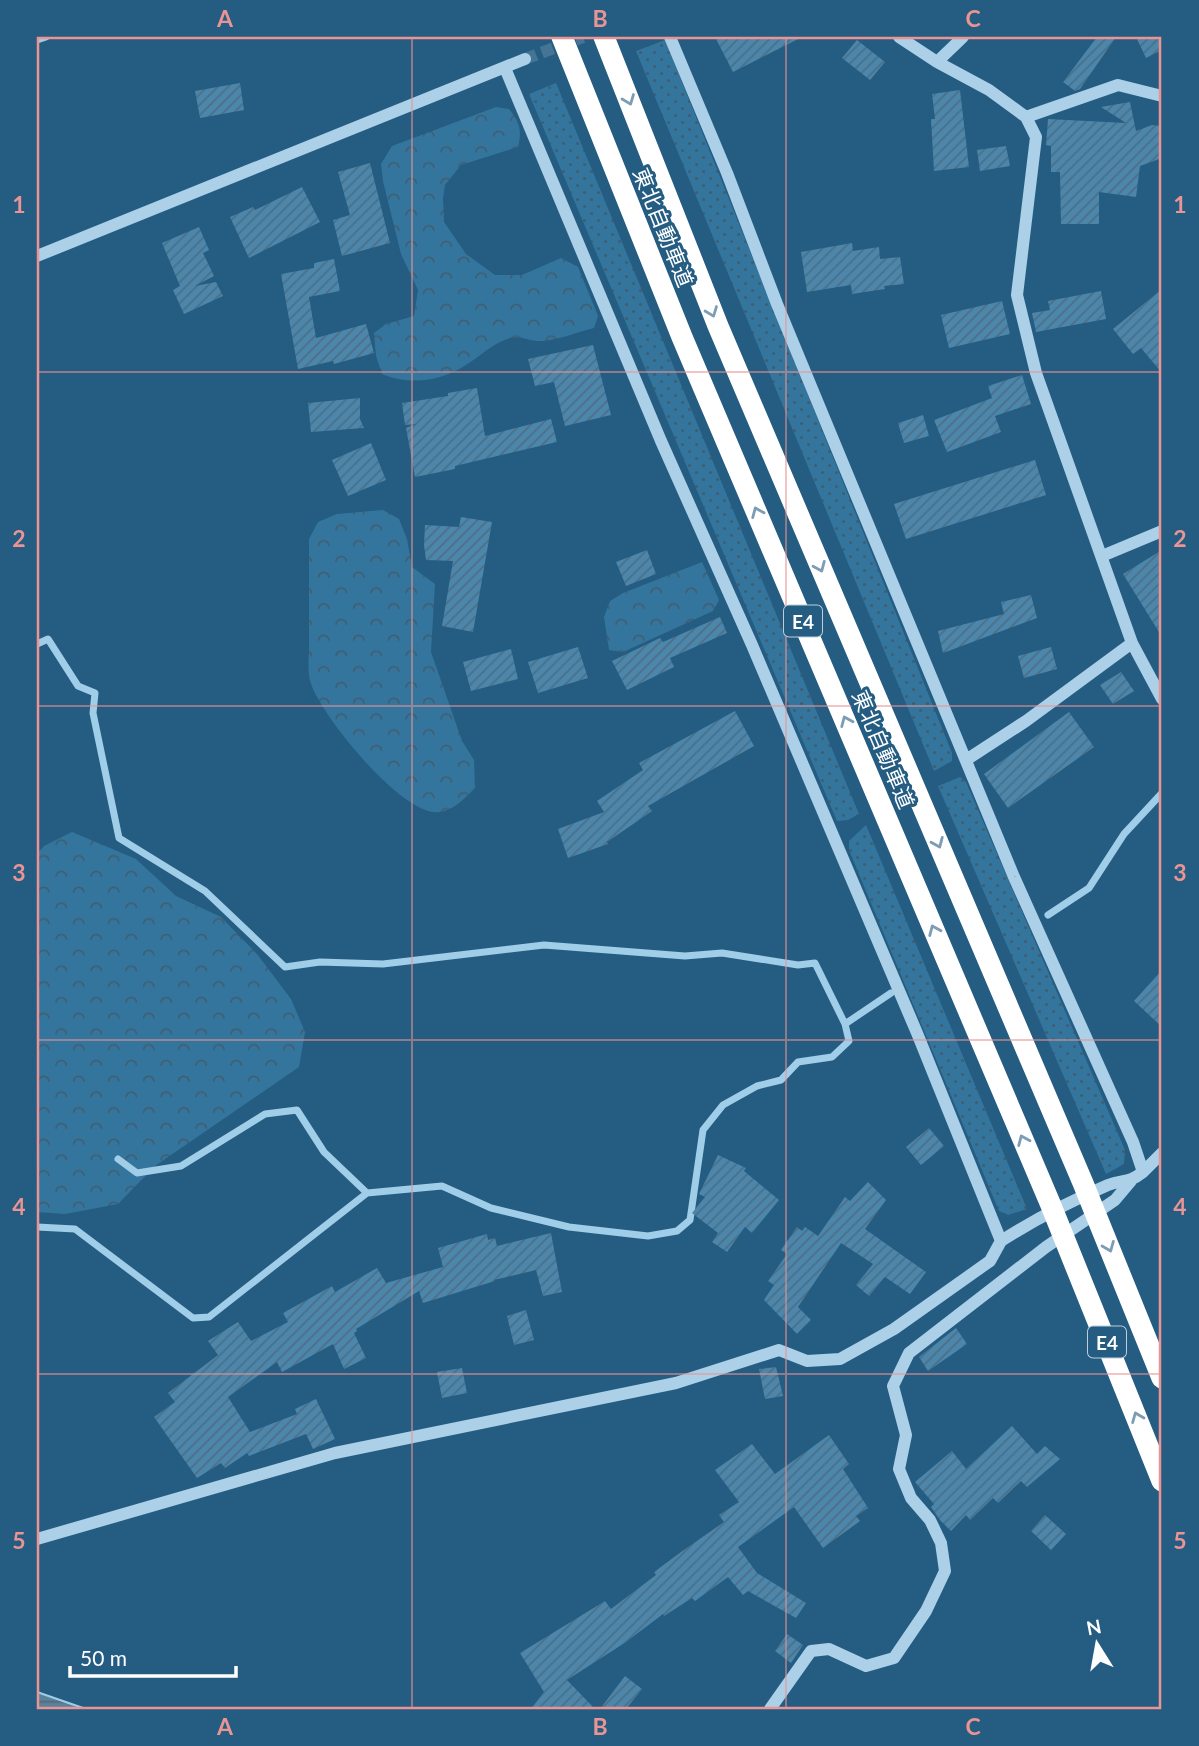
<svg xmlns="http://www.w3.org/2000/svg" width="1199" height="1746" font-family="Lato,'Noto Sans JP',sans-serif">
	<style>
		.grass { fill: url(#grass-dots) }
		.forest { fill: url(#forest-crowns) }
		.water { fill: url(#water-rules); stroke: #a0cde8; stroke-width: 2 }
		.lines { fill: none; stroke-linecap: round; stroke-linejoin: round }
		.stream { stroke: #a0cde8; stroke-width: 7 }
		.building { fill: url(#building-hatch) }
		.minor-tunnel { stroke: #457495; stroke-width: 12; stroke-dasharray: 12 6; stroke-linecap: butt }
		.minor { stroke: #abd0e7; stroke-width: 12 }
		.highway { stroke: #fff; stroke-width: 21 }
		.oneway { stroke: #7c9db4 }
		.grid { fill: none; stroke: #ea9494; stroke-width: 2; stroke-opacity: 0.55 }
		.labels { text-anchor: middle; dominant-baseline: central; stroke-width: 6; stroke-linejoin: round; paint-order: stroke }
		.shield { fill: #245c82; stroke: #bdceda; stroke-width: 2 }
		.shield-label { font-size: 19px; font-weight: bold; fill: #fff }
		.street-label { font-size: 21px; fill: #fff; stroke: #245c82 }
		.neatline { fill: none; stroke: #ea9494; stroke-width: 2.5 }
		.grid-label { font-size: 23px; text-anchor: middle; font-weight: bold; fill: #ea9494 }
	</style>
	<defs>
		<pattern id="grass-dots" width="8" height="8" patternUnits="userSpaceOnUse" patternTransform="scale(1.75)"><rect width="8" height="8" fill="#34759e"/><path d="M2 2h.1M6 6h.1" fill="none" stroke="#415e71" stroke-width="1.8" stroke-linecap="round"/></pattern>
		<pattern id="forest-crowns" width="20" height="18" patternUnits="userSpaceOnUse" patternTransform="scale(1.75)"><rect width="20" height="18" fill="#34759e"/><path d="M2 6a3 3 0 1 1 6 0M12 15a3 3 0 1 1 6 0" fill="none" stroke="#415e71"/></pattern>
		<pattern id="water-rules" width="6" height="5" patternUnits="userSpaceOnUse" patternTransform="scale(1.75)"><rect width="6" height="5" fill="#5a829c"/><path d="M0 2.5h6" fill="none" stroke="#546a78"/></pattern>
		<pattern id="building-hatch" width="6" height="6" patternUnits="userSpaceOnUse" patternTransform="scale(1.75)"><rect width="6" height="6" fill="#4c86ab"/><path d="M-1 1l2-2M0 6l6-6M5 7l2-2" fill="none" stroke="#4c6f85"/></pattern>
	</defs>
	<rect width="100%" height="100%" fill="#245c82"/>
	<path class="grass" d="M 665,40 L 952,753 L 952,761 L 934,771 L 636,51 Z
		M 556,83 L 859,814 L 848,820 L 837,821 L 529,94 Z
		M 960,777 L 966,782 L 1125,1150 L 1124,1164 L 1106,1174 L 938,786 Z
		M 866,825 L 1027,1209 L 1008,1215 L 999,1211 L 849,850 L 849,841 Z"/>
	<path class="forest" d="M 496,107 L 509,109 C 520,123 522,130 518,147 L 461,165 L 445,185 L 443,198 L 444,222 L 466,254 L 495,275 L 522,275 L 561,258 L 578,267 L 598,316 L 594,328 C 577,332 559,340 542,341 C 531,342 521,335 510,338 C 493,343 483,354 469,363 C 443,381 411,386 382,374 L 376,356 L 374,333 L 386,324 L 414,316 L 418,290 L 401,254 L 383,181 L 381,164 L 392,146 Z
		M 383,510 L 399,519 L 407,539 L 412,567 L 435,584 L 431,652 L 462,741 L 474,760 L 475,788 C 465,798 454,810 440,812 C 403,818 322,716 311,684 C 307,673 309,658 309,647 C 309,611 309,575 309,539 L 318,522 L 337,514 Z
		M 702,562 L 719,600 L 713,611 L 623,652 L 609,650 L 604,617 L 610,601 L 623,593 Z
		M 72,832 L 136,859 L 176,896 L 221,917 L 257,954 L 291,999 L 305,1032 L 299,1067 L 155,1166 L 118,1204 L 65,1214 L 37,1212 L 37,854 L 44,846 Z"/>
	<path class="water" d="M 37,1692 L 83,1708 L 85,1709 L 37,1709 Z"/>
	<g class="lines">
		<path class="stream" d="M 37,40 L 46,37
			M 37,644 L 48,639 L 78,686 L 95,693 L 93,713 L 119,838 L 205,891 L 285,967 L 320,962 L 383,964 L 544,945 L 685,956 L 722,953 L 798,965 L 815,963 L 845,1024
			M 1048,915 L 1089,888 L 1124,834 L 1162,793
			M 118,1159 L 137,1173 L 181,1166 L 265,1114 L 297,1110 L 324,1152 L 367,1193 L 442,1186 L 491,1208 L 569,1227 L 648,1236 L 677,1231 L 690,1220 L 703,1130 L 723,1105 L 757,1086 L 781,1080 L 798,1062 L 832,1057 L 849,1041 L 845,1024 L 891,993
			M 37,1227 L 75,1229 L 193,1318 L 209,1317 L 367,1193"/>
	</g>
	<path class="building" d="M 715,37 L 802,37 L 733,72 Z
		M 1097,37 L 1116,37 L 1080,89 L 1075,91 L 1063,82 Z
		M 1136,37 L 1162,37 L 1162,50 L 1146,58 Z
		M 857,40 L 885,62 L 870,80 L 842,58 Z
		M 240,83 L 244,110 L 200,118 L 195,91 Z
		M 960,90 L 969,167 L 934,171 L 931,119 L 935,119 L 932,94 Z
		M 1130,102 L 1136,131 L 1152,125 L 1162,126 L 1162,158 L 1140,166 L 1136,197 L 1099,192 L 1099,224 L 1061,224 L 1060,172 L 1051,172 L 1051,146 L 1046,145 L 1048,119 L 1126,123 L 1101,107 Z
		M 1006,146 L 1010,166 L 980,171 L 977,150 Z
		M 370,163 L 390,243 L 342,256 L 333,220 L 350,215 L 338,172 Z
		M 302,187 L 320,222 L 249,258 L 230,217 L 253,207 L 255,210 Z
		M 199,227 L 209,250 L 203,253 L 214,276 L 195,286 L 216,282 L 223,296 L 184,314 L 173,290 L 180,286 L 162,243 Z
		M 852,243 L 853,251 L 879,247 L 880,259 L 900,257 L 904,284 L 884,286 L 885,289 L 852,294 L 851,285 L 807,292 L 801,252 Z
		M 334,259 L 340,291 L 309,297 L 316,338 L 366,324 L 374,353 L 334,364 L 333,361 L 298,369 L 281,274 L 314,268 L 314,263 Z
		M 1162,289 L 1162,373 L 1141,348 L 1133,354 L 1113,329 Z
		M 1101,291 L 1106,319 L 1036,332 L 1032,313 L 1050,310 L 1048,301 Z
		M 1002,301 L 1010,334 L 949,348 L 941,315 Z
		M 593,345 L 611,415 L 565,426 L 554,382 L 535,386 L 528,359 Z
		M 1022,375 L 1031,404 L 995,416 L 1001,432 L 947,452 L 934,420 L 992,398 L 988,386 Z
		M 477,388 L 485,436 L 551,419 L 557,442 L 455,466 L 455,469 L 415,477 L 406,428 L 416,424 L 405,425 L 402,403 L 448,396 L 448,393 Z
		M 360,398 L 360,419 L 364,428 L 311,432 L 308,403 Z
		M 923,415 L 929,436 L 904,443 L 898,423 Z
		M 371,443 L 386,480 L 348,496 L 332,460 Z
		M 1035,460 L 1046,495 L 906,539 L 894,504 Z
		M 461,517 L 492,522 L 473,632 L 442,626 L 453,561 L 426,560 L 424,545 L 425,525 L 459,527 Z
		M 647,550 L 656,574 L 626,586 L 616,562 Z
		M 1162,550 L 1162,637 L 1123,574 Z
		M 1031,595 L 1037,618 L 943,653 L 938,631 L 1004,614 L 1001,602 Z
		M 720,617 L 727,633 L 670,658 L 674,667 L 627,690 L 612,661 L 660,638 L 663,642 Z
		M 578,647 L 588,678 L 538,693 L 528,662 Z
		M 1051,647 L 1057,669 L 1024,678 L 1018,656 Z
		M 511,649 L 518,679 L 471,691 L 463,662 Z
		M 1121,672 L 1134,691 L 1113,704 L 1100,685 Z
		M 735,711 L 754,746 L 648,806 L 652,811 L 607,842 L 608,844 L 568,858 L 558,829 L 604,812 L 597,801 L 643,770 L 639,763 Z
		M 1069,712 L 1094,747 L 1008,808 L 984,774 Z
		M 1162,970 L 1162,1027 L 1134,1001 Z
		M 929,1128 L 944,1146 L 921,1165 L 906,1147 Z
		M 718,1155 L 746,1168 L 744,1171 L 779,1200 L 752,1233 L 745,1227 L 727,1252 L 712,1242 L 718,1233 L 692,1213 L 705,1197 L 699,1194 Z
		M 868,1182 L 886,1200 L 865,1229 L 926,1272 L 910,1294 L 885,1277 L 869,1296 L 856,1285 L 873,1264 L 841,1243 L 798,1307 L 811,1320 L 797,1334 L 764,1300 L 774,1285 L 768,1281 L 787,1254 L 781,1250 L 797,1227 L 802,1231 L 805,1227 L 818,1236 L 845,1197 L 850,1201 Z
		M 551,1233 L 562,1292 L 543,1296 L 536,1270 L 494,1280 L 495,1281 L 423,1303 L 419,1291 L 356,1329 L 357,1331 L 354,1333 L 366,1358 L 344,1369 L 333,1344 L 282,1372 L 277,1362 L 228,1397 L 250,1432 L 297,1414 L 295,1409 L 316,1399 L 335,1439 L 313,1449 L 306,1434 L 249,1456 L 247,1453 L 225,1468 L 221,1463 L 197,1478 L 154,1417 L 175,1402 L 168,1393 L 218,1355 L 208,1341 L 238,1322 L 251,1341 L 288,1322 L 283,1313 L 332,1286 L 335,1292 L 377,1268 L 386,1283 L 443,1267 L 438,1248 L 487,1234 L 488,1240 L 495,1238 L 497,1246 Z
		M 526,1310 L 534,1340 L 514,1345 L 507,1316 Z
		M 956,1328 L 967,1344 L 928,1371 L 919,1357 Z
		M 776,1367 L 783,1396 L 765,1399 L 759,1369 Z
		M 462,1368 L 467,1393 L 442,1398 L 437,1372 Z
		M 1012,1426 L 1037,1454 L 1045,1446 L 1060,1459 L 1027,1487 L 1021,1481 L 998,1503 L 993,1498 L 970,1520 L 966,1515 L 951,1531 L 940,1520 L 931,1507 L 934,1504 L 915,1482 L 952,1451 L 966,1469 Z
		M 829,1435 L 849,1464 L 843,1469 L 868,1508 L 856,1516 L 860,1521 L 823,1548 L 794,1507 L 738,1547 L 757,1573 L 806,1603 L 796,1618 L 748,1591 L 743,1595 L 728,1577 L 695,1601 L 692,1598 L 664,1616 L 663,1614 L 626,1642 L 567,1680 L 595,1709 L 531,1709 L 544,1692 L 520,1653 L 605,1601 L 611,1609 L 656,1575 L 654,1572 L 681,1552 L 724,1522 L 719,1515 L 739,1502 L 715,1470 L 752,1444 L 775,1474 Z
		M 1045,1515 L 1066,1534 L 1051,1550 L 1031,1531 Z
		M 787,1634 L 803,1645 L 791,1663 L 775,1651 Z
		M 625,1676 L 642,1689 L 626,1709 L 600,1709 Z"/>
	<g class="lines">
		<path class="minor-tunnel" d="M 525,59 L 583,37"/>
		<path class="minor" d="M 899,37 L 937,62 L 989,90 L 1026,117 L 1036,137 L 1017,295 L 1036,373 L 1132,643 L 1162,699
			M 937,62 L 963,37
			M 505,68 L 661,441 L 752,645 L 917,1033 L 1001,1241 C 1035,1219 1071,1201 1108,1185 C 1123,1179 1128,1184 1143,1172 L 1133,1142 L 1014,877 L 777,304 L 727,173 L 670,37
			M 1026,117 L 1118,85 L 1162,96
			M 37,256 L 525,59
			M 1102,556 L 1162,531
			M 966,760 L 1026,721 L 1132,643
			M 1143,1172 L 1162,1153
			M 37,1539 L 335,1453 L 676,1383 L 779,1350 L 807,1361 L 840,1359 L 894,1329 L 990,1261 L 1001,1241
			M 770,1709 L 811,1651 L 829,1649 L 866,1666 L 894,1658 L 926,1611 L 945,1571 L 941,1543 L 930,1520 L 911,1498 L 899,1469 L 906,1435 L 893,1386 L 909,1353 L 1046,1247 L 1115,1200 L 1131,1181"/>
		<path class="highway" d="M 562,37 L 682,337 L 1050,1203 L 1162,1481
			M 604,37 L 718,326 L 1083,1183 L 1162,1378"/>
	</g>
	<defs><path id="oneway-chevron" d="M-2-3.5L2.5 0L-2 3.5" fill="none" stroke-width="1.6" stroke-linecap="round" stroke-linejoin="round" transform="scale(1.75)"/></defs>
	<g class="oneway">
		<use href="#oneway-chevron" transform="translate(629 100) rotate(69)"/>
		<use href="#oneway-chevron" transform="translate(712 312) rotate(69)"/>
		<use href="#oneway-chevron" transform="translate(757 512) rotate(-113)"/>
		<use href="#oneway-chevron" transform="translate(820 567) rotate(67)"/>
		<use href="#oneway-chevron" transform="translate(846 721) rotate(-113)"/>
		<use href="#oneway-chevron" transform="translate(938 843) rotate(67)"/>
		<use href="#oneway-chevron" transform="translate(934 930) rotate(-113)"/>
		<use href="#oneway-chevron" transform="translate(1023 1140) rotate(-113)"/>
		<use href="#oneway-chevron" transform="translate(1109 1247) rotate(68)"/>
		<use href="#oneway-chevron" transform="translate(1137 1417) rotate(-112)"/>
	</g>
	<path class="grid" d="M 412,37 L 412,1709M 786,37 L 786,1709M 37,372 L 1162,372M 37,706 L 1162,706M 37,1040 L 1162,1040M 37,1374 L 1162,1374"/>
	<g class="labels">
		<g class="shield">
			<rect x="784" y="605.5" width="38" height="31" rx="5"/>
			<rect x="1088" y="1326.5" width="38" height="31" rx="5"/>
		</g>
		<g class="shield-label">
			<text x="803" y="621">E4</text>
			<text x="1107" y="1342">E4</text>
		</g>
		<g class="street-label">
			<text transform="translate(664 227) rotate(68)">東北自動車道</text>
			<text transform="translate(884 749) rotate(67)">東北自動車道</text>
		</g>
	</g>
	<rect width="1199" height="1746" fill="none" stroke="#245c82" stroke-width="77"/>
	<g transform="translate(1097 1644) rotate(349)" stroke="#245c82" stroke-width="5" paint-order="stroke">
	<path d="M0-5L12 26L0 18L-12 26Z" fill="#ffffff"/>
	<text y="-10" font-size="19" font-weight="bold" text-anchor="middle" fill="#ffffff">N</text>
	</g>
	<path d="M70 1666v10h166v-10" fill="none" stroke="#ffffff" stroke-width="3.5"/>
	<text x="80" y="1666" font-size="21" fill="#ffffff" stroke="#245c82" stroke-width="5" paint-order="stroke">50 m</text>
	<rect x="38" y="38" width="1122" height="1670" class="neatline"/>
	<g class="grid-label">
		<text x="225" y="27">A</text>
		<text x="600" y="27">B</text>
		<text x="973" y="27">C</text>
		<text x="19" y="213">1</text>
		<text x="1180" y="213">1</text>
		<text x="19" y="547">2</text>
		<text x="1180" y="547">2</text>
		<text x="19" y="881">3</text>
		<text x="1180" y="881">3</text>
		<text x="19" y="1215">4</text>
		<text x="1180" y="1215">4</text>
		<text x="19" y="1549">5</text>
		<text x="1180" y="1549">5</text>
		<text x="225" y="1735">A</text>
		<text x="600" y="1735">B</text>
		<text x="973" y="1735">C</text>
	</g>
</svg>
